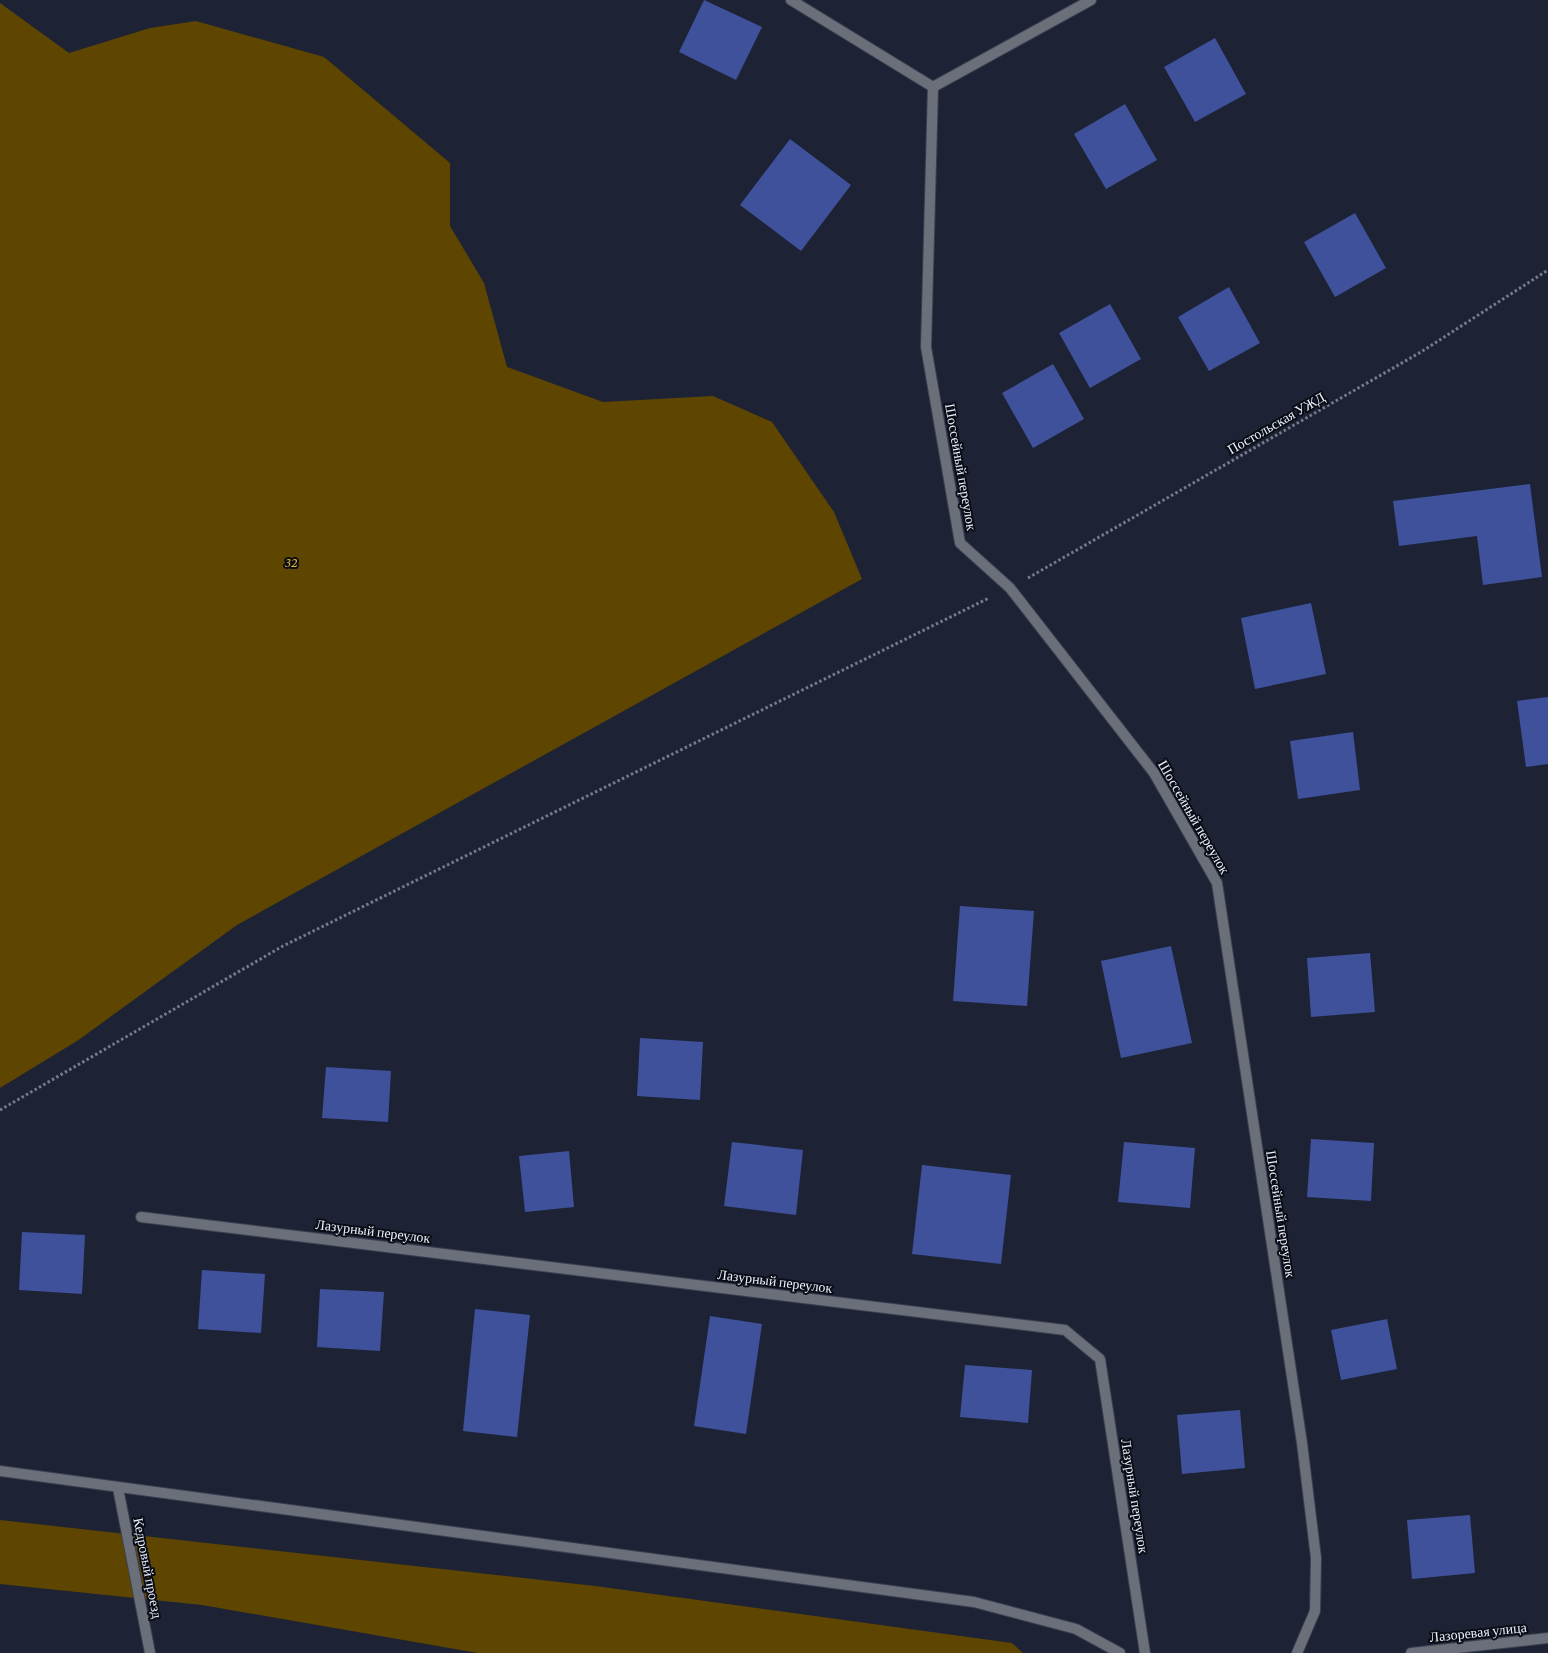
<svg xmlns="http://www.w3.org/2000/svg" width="1548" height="1653" font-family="'Crimson Pro',serif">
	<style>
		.green { fill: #5e4500 }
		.building { fill: #3e519a }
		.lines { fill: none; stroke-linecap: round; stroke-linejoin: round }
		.street-casing { stroke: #3a4051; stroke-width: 12 }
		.path { stroke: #767b8b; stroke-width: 3; stroke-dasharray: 2.5 2.5; stroke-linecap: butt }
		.street { stroke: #6b6f79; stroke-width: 10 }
		.labels { text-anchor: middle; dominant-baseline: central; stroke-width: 4; stroke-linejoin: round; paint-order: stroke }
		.street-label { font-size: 14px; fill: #ebeffc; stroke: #0a0d15 }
		.park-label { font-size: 14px; font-style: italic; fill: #ecb936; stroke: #0a0d15 }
	</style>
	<rect width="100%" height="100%" fill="#1d2335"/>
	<path class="green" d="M 0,3 L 69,53 L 150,28 L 196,21 L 324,57 L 450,163 L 450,226 L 484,283 L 507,367 L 603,402 L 713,396 L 772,422 L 834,512 L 862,579 L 237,925 L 77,1041 L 0,1088 Z
		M 0,1520 L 595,1586 L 1012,1643 L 1023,1653 L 478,1653 L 202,1605 L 0,1584 Z"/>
	<path class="building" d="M 704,0 L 762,27 L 736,80 L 679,52 Z
		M 1215,38 L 1246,94 L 1195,122 L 1164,67 Z
		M 1125,104 L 1157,160 L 1106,189 L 1074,134 Z
		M 790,139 L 851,185 L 801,251 L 740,205 Z
		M 1355,213 L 1386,268 L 1335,297 L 1304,242 Z
		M 1229,287 L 1260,343 L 1209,371 L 1178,317 Z
		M 1110,304 L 1141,359 L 1090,388 L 1059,333 Z
		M 1053,364 L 1084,419 L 1033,448 L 1002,393 Z
		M 1530,484 L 1542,577 L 1483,585 L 1477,536 L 1399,546 L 1393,501 Z
		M 1311,603 L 1326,674 L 1255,689 L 1241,618 Z
		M 1548,697 L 1548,764 L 1526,767 L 1517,701 Z
		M 1353,732 L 1360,790 L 1298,799 L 1290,741 Z
		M 960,906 L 1034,911 L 1027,1006 L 953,1001 Z
		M 1171,946 L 1192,1043 L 1121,1058 L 1101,961 Z
		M 1370,953 L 1375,1012 L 1311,1017 L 1307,958 Z
		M 640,1038 L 703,1042 L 700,1100 L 637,1096 Z
		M 326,1067 L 391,1071 L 388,1122 L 322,1118 Z
		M 1311,1139 L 1374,1143 L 1371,1201 L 1307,1197 Z
		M 732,1142 L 803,1150 L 796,1215 L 724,1206 Z
		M 1124,1142 L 1195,1148 L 1190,1208 L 1118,1202 Z
		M 569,1151 L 574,1207 L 525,1212 L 519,1156 Z
		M 922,1165 L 1011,1175 L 1001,1264 L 912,1254 Z
		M 22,1232 L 85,1235 L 82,1294 L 19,1290 Z
		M 202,1270 L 265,1274 L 261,1333 L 198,1329 Z
		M 320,1289 L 384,1292 L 380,1351 L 317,1347 Z
		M 475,1309 L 530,1315 L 517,1437 L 463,1431 Z
		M 710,1316 L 762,1324 L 746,1434 L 694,1426 Z
		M 1387,1319 L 1397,1369 L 1341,1380 L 1331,1330 Z
		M 965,1365 L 1032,1370 L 1028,1423 L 960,1417 Z
		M 1240,1410 L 1245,1468 L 1182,1474 L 1177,1415 Z
		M 1470,1515 L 1475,1573 L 1412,1579 L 1407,1520 Z"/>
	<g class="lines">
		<defs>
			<path id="street" d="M 791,0 L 933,87 L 1091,0
				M 933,87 L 926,347 L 960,543 L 1010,588 L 1154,773 L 1217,883 L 1302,1443 L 1316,1558 L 1315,1611 L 1297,1653
				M 141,1217 L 1065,1330 L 1100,1359 L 1145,1653
				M 0,1471 L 974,1602 L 1076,1629 L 1120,1653
				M 118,1488 L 150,1653
				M 1411,1653 L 1548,1638"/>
		</defs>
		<use href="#street" class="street-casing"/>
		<path class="path" d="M 1028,578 L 1421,352 L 1548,270
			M 0,1110 L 283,946 L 989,598"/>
		<use href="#street" class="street"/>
	</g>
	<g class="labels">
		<g class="street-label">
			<text transform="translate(1276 423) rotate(-30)">Постольская УЖД</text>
			<text transform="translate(961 467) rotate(80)">Шоссейный переулок</text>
			<text transform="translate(1194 817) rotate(60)">Шоссейный переулок</text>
			<text transform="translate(1281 1214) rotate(81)">Шоссейный переулок</text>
			<text transform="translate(373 1231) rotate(7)">Лазурный переулок</text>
			<text transform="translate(775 1281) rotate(7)">Лазурный переулок</text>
			<text transform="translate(1135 1496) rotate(81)">Лазурный переулок</text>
			<text transform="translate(148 1568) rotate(79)">Кедровый проезд</text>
			<text transform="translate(1478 1632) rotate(-6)">Лазоревая улица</text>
		</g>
		<g class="park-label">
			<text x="291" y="562">32</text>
		</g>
	</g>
</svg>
